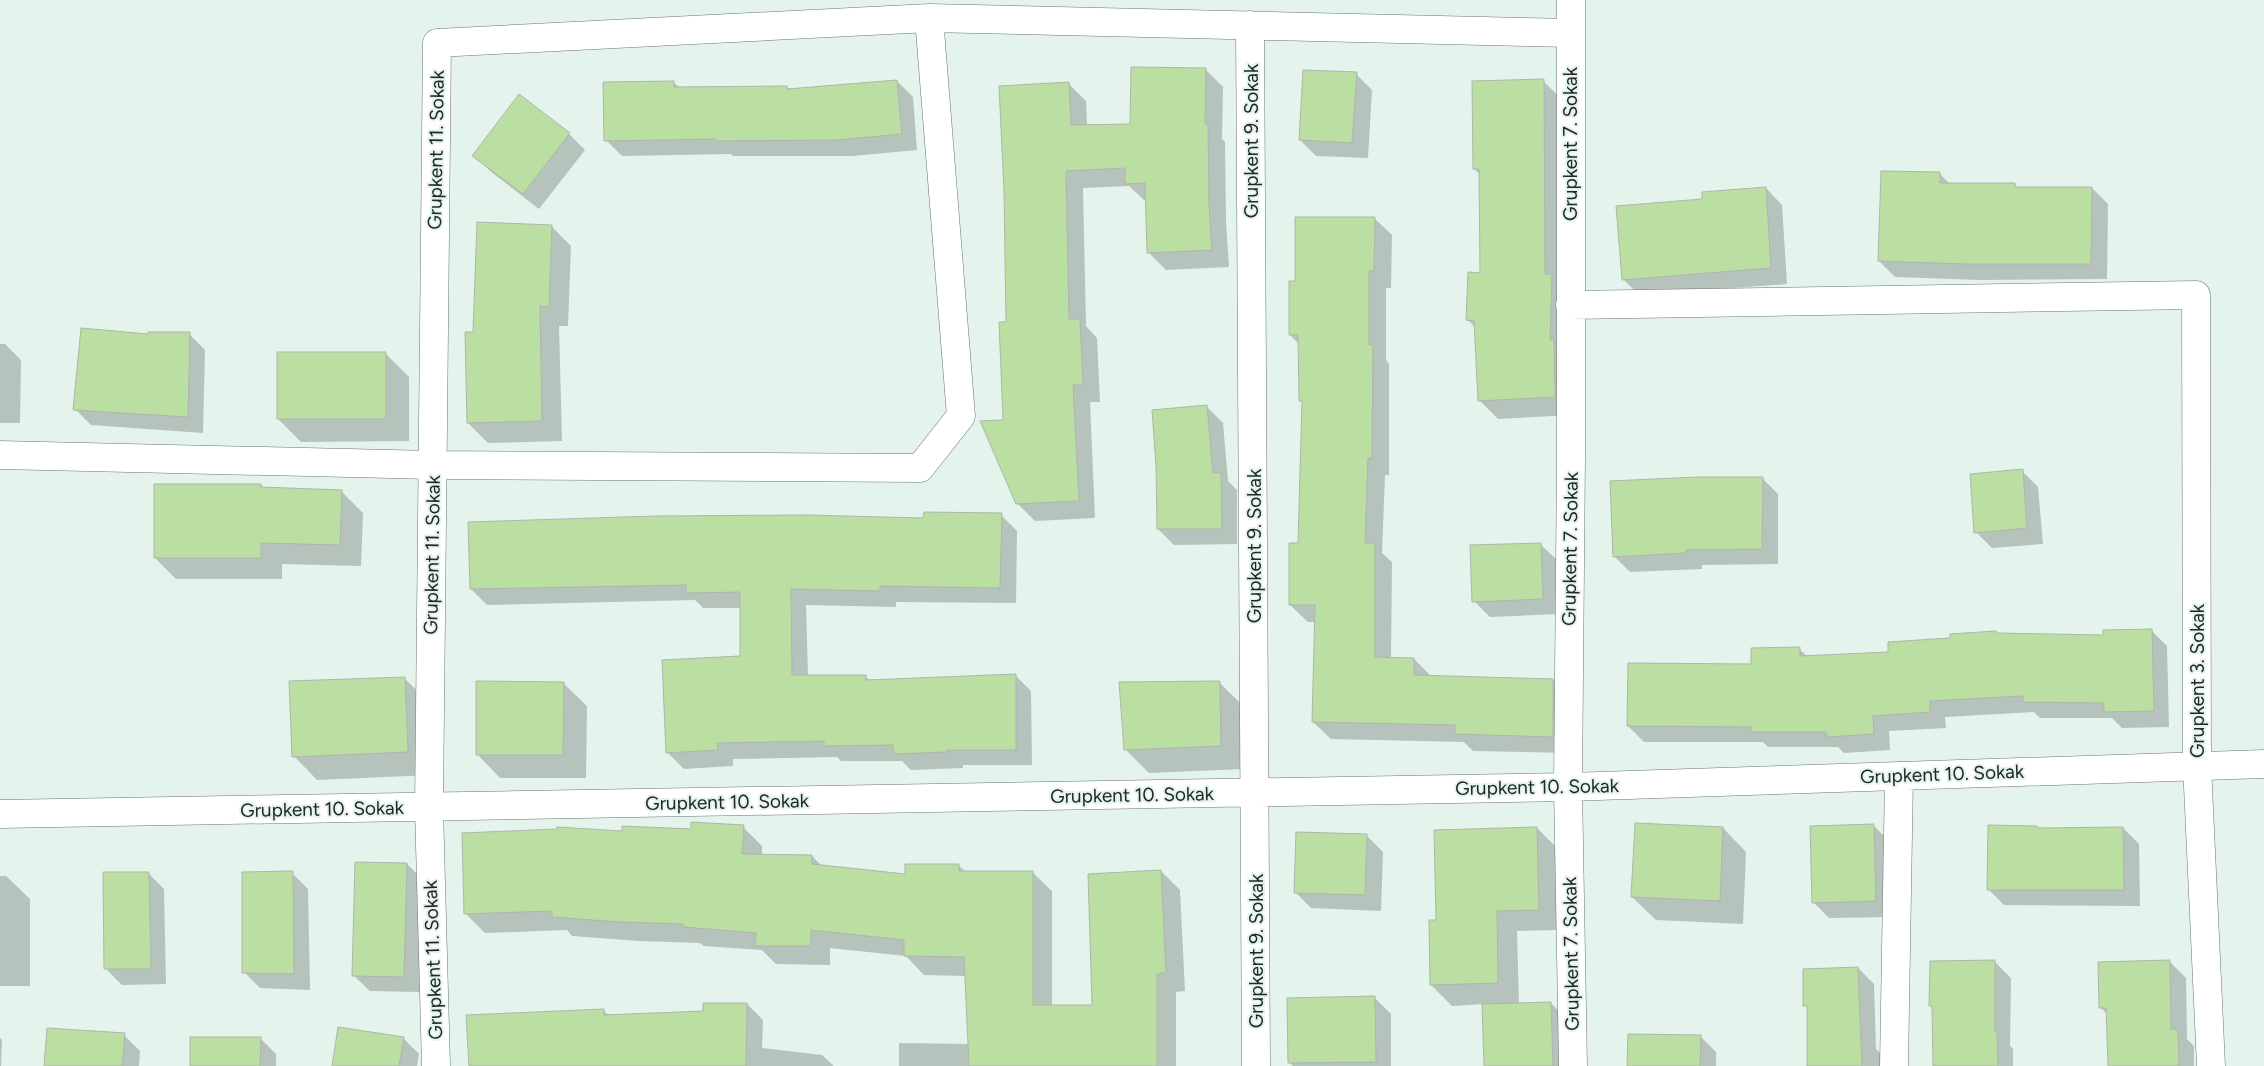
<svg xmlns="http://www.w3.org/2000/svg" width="2264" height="1066" font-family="Figtree,sans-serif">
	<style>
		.shadow { fill: #0003 }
		.building { fill: #bbdea2; stroke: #afb6ab }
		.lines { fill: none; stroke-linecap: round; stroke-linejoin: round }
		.street-casing { stroke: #6a7771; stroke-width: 29 }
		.street { stroke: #fff; stroke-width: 28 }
		.labels { text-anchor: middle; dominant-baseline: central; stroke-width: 4; stroke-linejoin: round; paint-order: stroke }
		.street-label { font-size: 19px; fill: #222725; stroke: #e4f3ec }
	</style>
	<rect width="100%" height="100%" fill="#e4f3ec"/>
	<path class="shadow" d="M 1206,70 L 1223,87 L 1222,139 L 1225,142 L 1226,222 L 1229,267 L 1166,270 L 1148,252 L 1147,200 L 1144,200 L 1129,186 L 1083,188 L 1086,326 L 1097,338 L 1100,402 L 1090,402 L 1095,518 L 1035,521 L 1017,503 L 1005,421 L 1007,323 L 1069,84 L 1086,101 L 1087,126 L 1131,126 Z
		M 1356,74 L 1372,90 L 1368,158 L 1316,156 L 1300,140 Z
		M 897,81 L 913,97 L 917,150 L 853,156 L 733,156 L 731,154 L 622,156 L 606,140 L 673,82 L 680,88 L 787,87 L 790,90 Z
		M 1543,81 L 1562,99 L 1573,415 L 1498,419 L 1479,400 L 1476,328 L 1468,320 L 1481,274 L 1481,175 L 1474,169 Z
		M 569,134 L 585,150 L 539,209 L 490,171 L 474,155 Z
		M 1940,174 L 1950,184 L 2015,184 L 2018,188 L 2092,188 L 2108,204 L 2107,279 L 1981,280 L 1895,277 L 1879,261 Z
		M 1766,188 L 1782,205 L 1787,284 L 1639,295 L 1623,279 Z
		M 1374,218 L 1392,235 L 1391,288 L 1386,288 L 1386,360 L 1389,364 L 1389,475 L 1385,475 L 1382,553 L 1392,562 L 1391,658 L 1414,659 L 1431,676 L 1553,680 L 1570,698 L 1570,753 L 1473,751 L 1464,742 L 1331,739 L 1313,722 L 1316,622 L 1308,622 L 1290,605 L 1299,545 L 1303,404 L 1300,400 L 1299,344 L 1290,335 L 1296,282 Z
		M 551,226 L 571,246 L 568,326 L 559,326 L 562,441 L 488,443 L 468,423 L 474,333 Z
		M 189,334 L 205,350 L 203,433 L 91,425 L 75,409 L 149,335 Z
		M 0,344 L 5,344 L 21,360 L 20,423 L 0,423 Z
		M 385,353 L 409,377 L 409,441 L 301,442 L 278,419 Z
		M 1207,407 L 1223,423 L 1228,481 L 1237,490 L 1237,544 L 1174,545 L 1158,529 Z
		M 2022,471 L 2038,487 L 2043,544 L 1992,548 L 1976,532 Z
		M 1762,478 L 1778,494 L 1778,564 L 1702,565 L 1702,569 L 1630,572 L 1614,556 Z
		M 260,485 L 264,488 L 341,491 L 363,513 L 361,566 L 282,564 L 282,579 L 176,579 L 155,558 Z
		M 1001,515 L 1017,531 L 1016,603 L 896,602 L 896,607 L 806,605 L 808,676 L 865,676 L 870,681 L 1015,675 L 1031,691 L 1032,765 L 963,765 L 963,768 L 911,770 L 902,761 L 841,761 L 837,757 L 733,759 L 733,766 L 684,769 L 668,753 L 742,657 L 741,608 L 703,608 L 695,600 L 487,605 L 471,589 L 925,520 Z
		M 1540,544 L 1557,560 L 1558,614 L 1490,617 L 1474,601 Z
		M 2151,630 L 2167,646 L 2169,727 L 2122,728 L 2112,718 L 2040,718 L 2034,712 L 1945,717 L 1946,728 L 1889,731 L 1890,750 L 1844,753 L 1838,747 L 1768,747 L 1763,742 L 1644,742 L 1628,726 L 1752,665 L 1799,649 L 1808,657 L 1890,653 L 1998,634 L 2104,636 Z
		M 404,678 L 428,701 L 431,775 L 317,780 L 294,756 Z
		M 1219,682 L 1243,706 L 1244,769 L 1149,773 L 1125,749 Z
		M 563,683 L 587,706 L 586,778 L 500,778 L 477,754 Z
		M 1874,826 L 1890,842 L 1891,917 L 1829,918 L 1813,902 Z
		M 743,827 L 762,846 L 762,855 L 812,856 L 822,866 L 906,875 L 958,865 L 966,872 L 1032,872 L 1052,891 L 1052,1006 L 1093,1006 L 1161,871 L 1180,890 L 1185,991 L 1176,992 L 1176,1066 L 899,1066 L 899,1043 L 969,1044 L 966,976 L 924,975 L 906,956 L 830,948 L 830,965 L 776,964 L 762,950 L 704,946 L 700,943 L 639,941 L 572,936 L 567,930 L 485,933 L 466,914 L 623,832 Z
		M 2037,827 L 2039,829 L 2123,828 L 2139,844 L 2140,906 L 2004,905 L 1988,889 Z
		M 1537,828 L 1558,849 L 1560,930 L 1517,931 L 1519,1004 L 1551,1003 L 1574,1027 L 1575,1066 L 1485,1066 L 1484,1004 L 1452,1006 L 1431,985 L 1437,921 Z
		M 1723,828 L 1746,852 L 1743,924 L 1656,920 L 1632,897 Z
		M 1367,836 L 1383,852 L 1381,911 L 1311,908 L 1295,892 Z
		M 407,864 L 423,880 L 420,992 L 370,991 L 353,975 Z
		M 148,873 L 164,889 L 166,984 L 122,985 L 106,969 Z
		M 292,873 L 308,889 L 310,990 L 260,988 L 244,972 Z
		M 0,876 L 6,876 L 30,899 L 30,986 L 0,986 Z
		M 1995,962 L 2011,978 L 2010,1046 L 2013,1049 L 2013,1066 L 1935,1066 L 1934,1009 L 1931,1006 Z
		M 2170,962 L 2186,978 L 2187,1039 L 2194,1046 L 2194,1066 L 2110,1066 L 2107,1014 L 2100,1007 Z
		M 1858,968 L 1874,984 L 1876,1049 L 1889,1062 L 1889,1066 L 1808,1066 L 1808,1009 L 1805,1005 Z
		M 1375,998 L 1391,1014 L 1391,1066 L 1293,1066 L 1289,1062 Z
		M 747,1004 L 763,1020 L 762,1048 L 822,1055 L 834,1066 L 470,1066 L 604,1011 L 609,1016 L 704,1013 Z
		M 124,1035 L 140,1051 L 139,1066 L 46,1066 Z
		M 1700,1036 L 1716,1052 L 1716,1066 L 1629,1066 Z
		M 0,1038 L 2,1040 L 1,1066 L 0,1066 Z
		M 260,1038 L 276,1054 L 276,1066 L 191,1066 Z
		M 403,1038 L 419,1054 L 417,1066 L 333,1066 Z"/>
	<path class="building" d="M 1131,67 L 1206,68 L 1205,124 L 1208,124 L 1209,204 L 1212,250 L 1147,253 L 1145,183 L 1125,184 L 1125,168 L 1066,171 L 1069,319 L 1080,319 L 1083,385 L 1073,385 L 1079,501 L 1016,504 L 980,421 L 1003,420 L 999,322 L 1006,322 L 1004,191 L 999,86 L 1069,82 L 1071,125 L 1130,124 Z
		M 1303,70 L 1357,72 L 1352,143 L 1299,140 Z
		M 1544,79 L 1545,274 L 1552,274 L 1550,340 L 1554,340 L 1555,397 L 1478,401 L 1474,321 L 1466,320 L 1468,272 L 1480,273 L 1479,169 L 1473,169 L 1472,81 Z
		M 897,80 L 902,134 L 837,140 L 716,141 L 716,139 L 604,141 L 603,82 L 674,81 L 674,87 L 787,86 L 787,89 Z
		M 519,94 L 570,133 L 523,194 L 472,156 Z
		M 1881,171 L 1940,172 L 1940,183 L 2015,183 L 2015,187 L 2092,187 L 2091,264 L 1965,264 L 1878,261 Z
		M 1766,187 L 1771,268 L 1622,280 L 1616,206 L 1702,199 L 1702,192 Z
		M 1295,217 L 1375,217 L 1374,271 L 1369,271 L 1369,345 L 1373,345 L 1372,458 L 1368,458 L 1365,543 L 1375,543 L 1375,657 L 1414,658 L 1414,675 L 1553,679 L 1553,737 L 1455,734 L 1455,725 L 1312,722 L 1315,605 L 1289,605 L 1289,543 L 1298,543 L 1302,401 L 1299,401 L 1298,335 L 1289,335 L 1289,281 L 1295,281 Z
		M 477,222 L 552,225 L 549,307 L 540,306 L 542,421 L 467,423 L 465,332 L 473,332 Z
		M 81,328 L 148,334 L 148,332 L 190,332 L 188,417 L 73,410 Z
		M 277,352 L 386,352 L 386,419 L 277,419 Z
		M 1207,405 L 1213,473 L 1221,473 L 1222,529 L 1157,529 L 1156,465 L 1152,410 Z
		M 2023,469 L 2027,528 L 1974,533 L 1970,474 Z
		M 1697,477 L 1763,477 L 1762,549 L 1686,550 L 1686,553 L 1613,557 L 1610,481 Z
		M 154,484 L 261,484 L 261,487 L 342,490 L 340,545 L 261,543 L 261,558 L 154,558 Z
		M 924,512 L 1002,513 L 1000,588 L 880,586 L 880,591 L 791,589 L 792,675 L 866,675 L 866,680 L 1016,674 L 1016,750 L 947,750 L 947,752 L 894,754 L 893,745 L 824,746 L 824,741 L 717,743 L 718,750 L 666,753 L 662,660 L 740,656 L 740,592 L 686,593 L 686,585 L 470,589 L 468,522 L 656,516 L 807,515 L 923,518 Z
		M 1541,543 L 1543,599 L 1472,602 L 1470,545 Z
		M 2152,629 L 2154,711 L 2104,712 L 2104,703 L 2023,702 L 2023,696 L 1930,701 L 1930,712 L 1873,716 L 1874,734 L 1827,737 L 1826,732 L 1751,732 L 1751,727 L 1627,726 L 1628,663 L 1751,664 L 1751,648 L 1800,647 L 1800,656 L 1888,652 L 1888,642 L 1950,638 L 1950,634 L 1996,631 L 1997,633 L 2103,635 L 2103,630 Z
		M 405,677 L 408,752 L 292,757 L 289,681 Z
		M 476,681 L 564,682 L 563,755 L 476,755 Z
		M 1220,681 L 1221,746 L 1124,750 L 1119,682 Z
		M 691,822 L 744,825 L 742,854 L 812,855 L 812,864 L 905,874 L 905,864 L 959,864 L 959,871 L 1033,871 L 1033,1005 L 1092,1005 L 1088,874 L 1161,870 L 1166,972 L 1157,974 L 1157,1066 L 969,1066 L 964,957 L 904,956 L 904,940 L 811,930 L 811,946 L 755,946 L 756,933 L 683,927 L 683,924 L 619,922 L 552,917 L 552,911 L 464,914 L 462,833 L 557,829 L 557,827 L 622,831 L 622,826 L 691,829 Z
		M 1635,823 L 1723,827 L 1720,901 L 1631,897 Z
		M 1874,824 L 1876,901 L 1812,903 L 1810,826 Z
		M 1988,825 L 2037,826 L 2037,828 L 2123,827 L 2124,890 L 1987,890 Z
		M 1537,827 L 1539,910 L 1497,911 L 1498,983 L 1430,985 L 1429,920 L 1436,920 L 1434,830 Z
		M 1296,832 L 1367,834 L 1365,895 L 1294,893 Z
		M 355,862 L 407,863 L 404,977 L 352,976 Z
		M 293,871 L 294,974 L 242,973 L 242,872 Z
		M 103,872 L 149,872 L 151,969 L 104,969 Z
		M 1995,960 L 1995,1032 L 1997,1032 L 1998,1066 L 1933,1066 L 1932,1006 L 1929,1006 L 1930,961 Z
		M 2170,960 L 2171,1029 L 2178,1029 L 2179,1066 L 2108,1066 L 2106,1008 L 2099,1008 L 2098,962 Z
		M 1858,967 L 1862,1066 L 1807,1066 L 1807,1006 L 1803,1006 L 1803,969 Z
		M 1375,996 L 1376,1062 L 1288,1063 L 1287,998 Z
		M 1551,1002 L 1553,1066 L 1484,1066 L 1482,1004 Z
		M 703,1003 L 747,1003 L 746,1066 L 469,1066 L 466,1015 L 604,1009 L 604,1015 L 703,1011 Z
		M 338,1027 L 404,1037 L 399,1066 L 332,1066 Z
		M 47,1028 L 125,1033 L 122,1066 L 44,1066 Z
		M 1628,1034 L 1701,1035 L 1700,1066 L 1627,1066 Z
		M 190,1037 L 261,1037 L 260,1066 L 190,1066 Z"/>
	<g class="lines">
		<defs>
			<path id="street" d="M 1571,0 L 1571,456 L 1568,787 L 1573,1066
				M 1250,25 L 1256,1066
				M 1570,305 L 2196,295 L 2197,765 L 2211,1066
				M 0,455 L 433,465 L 920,468 L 961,416 L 929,18
				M 0,814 L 1568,787 L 2264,764
				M 436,1066 L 429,808 L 437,43 L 929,18 L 1571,33
				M 1894,1066 L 1899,776"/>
		</defs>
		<use href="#street" class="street-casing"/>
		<use href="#street" class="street"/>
	</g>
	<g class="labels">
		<g class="street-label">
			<text transform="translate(1251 141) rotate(-90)">Grupkent 9. Sokak</text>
			<text transform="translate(1570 144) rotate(-90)">Grupkent 7. Sokak</text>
			<text transform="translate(436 150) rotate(-89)">Grupkent 11. Sokak</text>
			<text transform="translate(1254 546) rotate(-90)">Grupkent 9. Sokak</text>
			<text transform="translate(1570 549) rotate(-89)">Grupkent 7. Sokak</text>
			<text transform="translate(432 555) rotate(-89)">Grupkent 11. Sokak</text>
			<text transform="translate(2197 681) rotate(-90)">Grupkent 3. Sokak</text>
			<text transform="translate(1942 774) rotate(-2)">Grupkent 10. Sokak</text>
			<text transform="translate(1537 787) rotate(-1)">Grupkent 10. Sokak</text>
			<text transform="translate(1132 795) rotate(-1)">Grupkent 10. Sokak</text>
			<text transform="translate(727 802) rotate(-1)">Grupkent 10. Sokak</text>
			<text transform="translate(322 809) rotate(-1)">Grupkent 10. Sokak</text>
			<text transform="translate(1256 951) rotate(-90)">Grupkent 9. Sokak</text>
			<text transform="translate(1571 954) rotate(-91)">Grupkent 7. Sokak</text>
			<text transform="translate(433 960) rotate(-92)">Grupkent 11. Sokak</text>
		</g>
	</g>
</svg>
